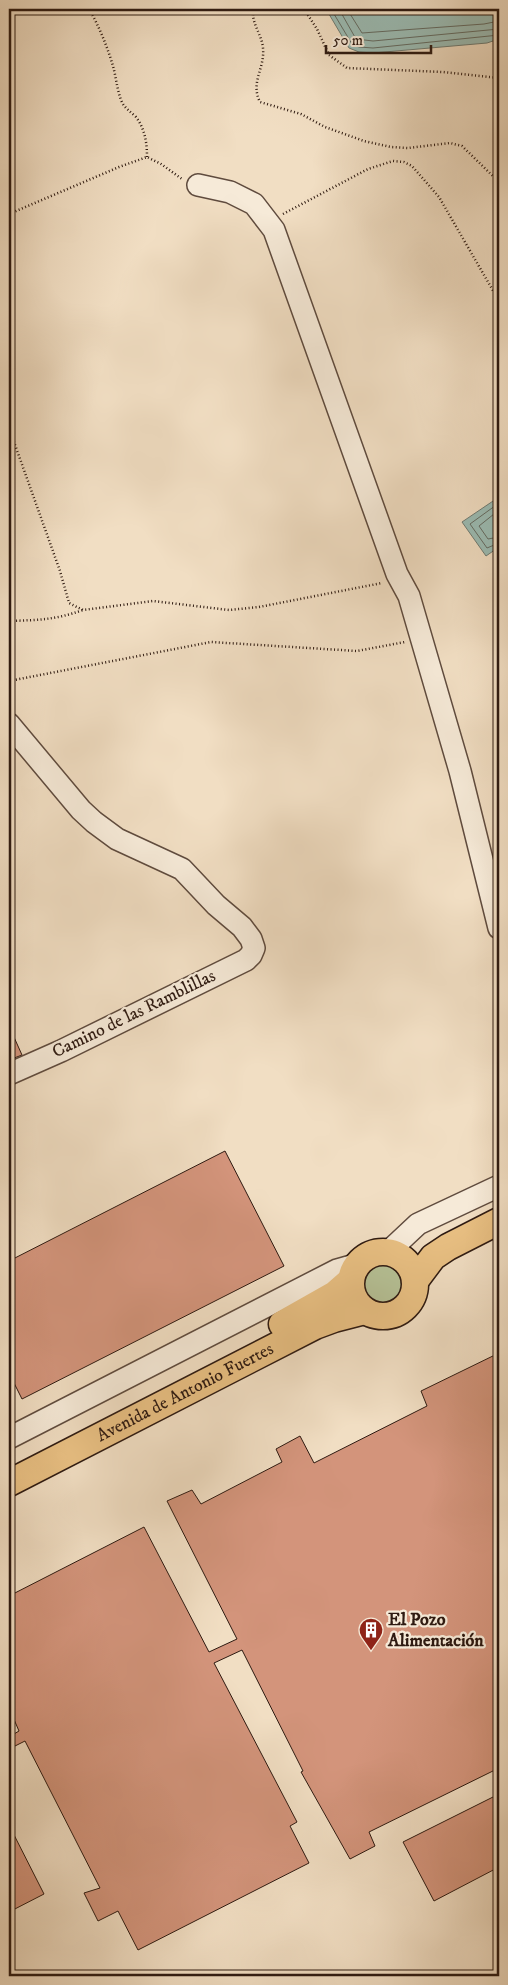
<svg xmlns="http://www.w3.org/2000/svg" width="508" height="1985" font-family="'IM FELL DW Pica',serif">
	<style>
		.green { fill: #b6c297; stroke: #726e54 }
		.water { fill: #9bbcb4; stroke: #6f7b73 }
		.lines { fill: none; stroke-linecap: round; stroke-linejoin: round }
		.shore { stroke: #646b62; stroke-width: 1 }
		.building { fill: #d3947b; stroke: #2e1a11 }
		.minor-casing { stroke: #5f4b3e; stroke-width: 24 }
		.major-casing { stroke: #2e1a11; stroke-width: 29 }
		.path { stroke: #2e1a11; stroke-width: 2.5; stroke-dasharray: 1 2.5; stroke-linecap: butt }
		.minor { stroke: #f6ead8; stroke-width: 21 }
		.major { stroke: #e8bf82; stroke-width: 26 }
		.labels { text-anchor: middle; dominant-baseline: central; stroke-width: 4.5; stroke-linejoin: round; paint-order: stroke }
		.street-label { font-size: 18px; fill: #2e1a11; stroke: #f6ead8 }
		.poi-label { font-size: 18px; font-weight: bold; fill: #2e1a11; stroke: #f6ead8; text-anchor: start }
	</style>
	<rect width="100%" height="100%" fill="#f1dec3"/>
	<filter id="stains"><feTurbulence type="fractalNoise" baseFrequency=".004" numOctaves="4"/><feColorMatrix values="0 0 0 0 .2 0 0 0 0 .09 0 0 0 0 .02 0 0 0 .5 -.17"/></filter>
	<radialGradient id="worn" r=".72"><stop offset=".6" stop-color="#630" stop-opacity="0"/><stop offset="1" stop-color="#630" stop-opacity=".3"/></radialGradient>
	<path class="green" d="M355 1285a28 28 0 1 1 56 0a28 28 0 1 1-56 0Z"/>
	<path class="water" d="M 326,9 L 499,9 L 499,39 L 487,43 L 373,53 L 359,52 L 349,48 Z
		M 499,497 L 499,547 L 486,556 L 462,522 Z"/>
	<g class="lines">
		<path class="shore" d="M 331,9 L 352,44 L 359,47 L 373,48 L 499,35
			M 339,9 L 356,39 L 373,41 L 499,29
			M 347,9 L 362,33 L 484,24 L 499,21
			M 499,503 L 470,524 L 487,548 L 499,543
			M 499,510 L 479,526 L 488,539 L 499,537"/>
	</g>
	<path class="building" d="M 9,1026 L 22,1055 L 9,1060 Z
		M 225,1151 L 284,1266 L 22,1399 L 9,1373 L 9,1261 Z
		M 499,1353 L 499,1768 L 369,1832 L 375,1846 L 350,1859 L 301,1772 L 303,1771 L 242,1650 L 214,1663 L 297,1822 L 290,1826 L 309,1863 L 138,1950 L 118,1911 L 98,1921 L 84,1893 L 100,1888 L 25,1741 L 9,1749 L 9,1737 L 19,1731 L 9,1708 L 9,1596 L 144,1527 L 209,1652 L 237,1639 L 167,1501 L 192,1490 L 201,1504 L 282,1462 L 276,1449 L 300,1436 L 314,1463 L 427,1406 L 421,1391 Z
		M 499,1794 L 499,1867 L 434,1901 L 403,1842 Z
		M 9,1825 L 44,1894 L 9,1912 Z"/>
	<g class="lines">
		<defs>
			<path id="minor" d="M 198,185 L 230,192 L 254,204 L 274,230 L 397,574 L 409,596 L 460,771 L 499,928
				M 9,724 L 81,810 L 94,822 L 117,839 L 182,869 L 216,905 L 242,927 L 251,939 L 254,948 L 251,955 L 246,960 L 61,1051 L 9,1074
				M 387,1253 L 418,1224 L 499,1186
				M 9,1438 L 337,1270 L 358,1264"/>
			<g id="major">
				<circle cx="383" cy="1284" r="32"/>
				<path d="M 415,1281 L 433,1257 L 448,1247 L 499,1221"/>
				<path d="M 282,1324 L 335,1294 L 351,1280"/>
				<path id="s1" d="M 9,1483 L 315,1326 L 334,1319 L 365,1311"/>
			</g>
		</defs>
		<use href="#minor" class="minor-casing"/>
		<use href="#major" class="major-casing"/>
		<path class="path" d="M 89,9 C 99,26 107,46 113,66 C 116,77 117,89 121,100 C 124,108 130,111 136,117 C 145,129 147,143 147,157
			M 258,9 L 253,15 C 254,27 262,36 263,48 C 265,69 250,82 260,102 L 301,114 L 325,127 L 364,141 L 391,147 L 408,148 L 450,143 L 462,146 L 499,182
			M 304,9 L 317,29 L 329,55 L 347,68 L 443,72 L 499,78
			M 9,214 L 119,167 L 147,157 L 161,164 L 182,179
			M 283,214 L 368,169 L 393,161 L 404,162 L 412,166 L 439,197 L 499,301
			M 9,428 L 60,571 L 69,603 L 83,610 L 153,601 L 229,610 L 259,607 L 382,583
			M 9,621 C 38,620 55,620 83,610
			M 9,681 L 211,642 L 357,651 L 405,642"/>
		<use href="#minor" class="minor"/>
		<use href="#major" class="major"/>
	</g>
	<defs>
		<symbol id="building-pin" viewBox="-11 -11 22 30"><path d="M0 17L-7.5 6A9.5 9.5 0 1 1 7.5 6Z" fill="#8f2418" stroke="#f6ead8"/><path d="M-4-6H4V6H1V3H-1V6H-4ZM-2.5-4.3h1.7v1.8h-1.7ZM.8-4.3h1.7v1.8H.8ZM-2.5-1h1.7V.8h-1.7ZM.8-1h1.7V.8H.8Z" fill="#fff"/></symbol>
	</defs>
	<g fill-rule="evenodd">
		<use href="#building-pin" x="357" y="1616" width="28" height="38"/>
	</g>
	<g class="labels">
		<g class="street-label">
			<text transform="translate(134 1014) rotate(-26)">Camino de las Ramblillas</text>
			<text stroke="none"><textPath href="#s1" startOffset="198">Avenida de Antonio Fuertes</textPath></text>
		</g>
		<g class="poi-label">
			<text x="388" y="1620">El Pozo<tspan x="388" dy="21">Alimentación</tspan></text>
		</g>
	</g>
	<rect width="508" height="1985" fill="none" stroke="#f1dec3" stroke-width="30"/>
	<rect x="10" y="10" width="488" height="1965" fill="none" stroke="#2e1a11" stroke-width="2.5"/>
	<rect x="15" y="15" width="478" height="1955" fill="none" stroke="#2e1a11"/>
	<path d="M326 45v8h105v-8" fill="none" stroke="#2e1a11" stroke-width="2.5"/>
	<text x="333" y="45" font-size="15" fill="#2e1a11" stroke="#f6ead8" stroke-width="4" paint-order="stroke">50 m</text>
	<rect width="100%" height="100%" filter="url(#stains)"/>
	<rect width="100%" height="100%" fill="url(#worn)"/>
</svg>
